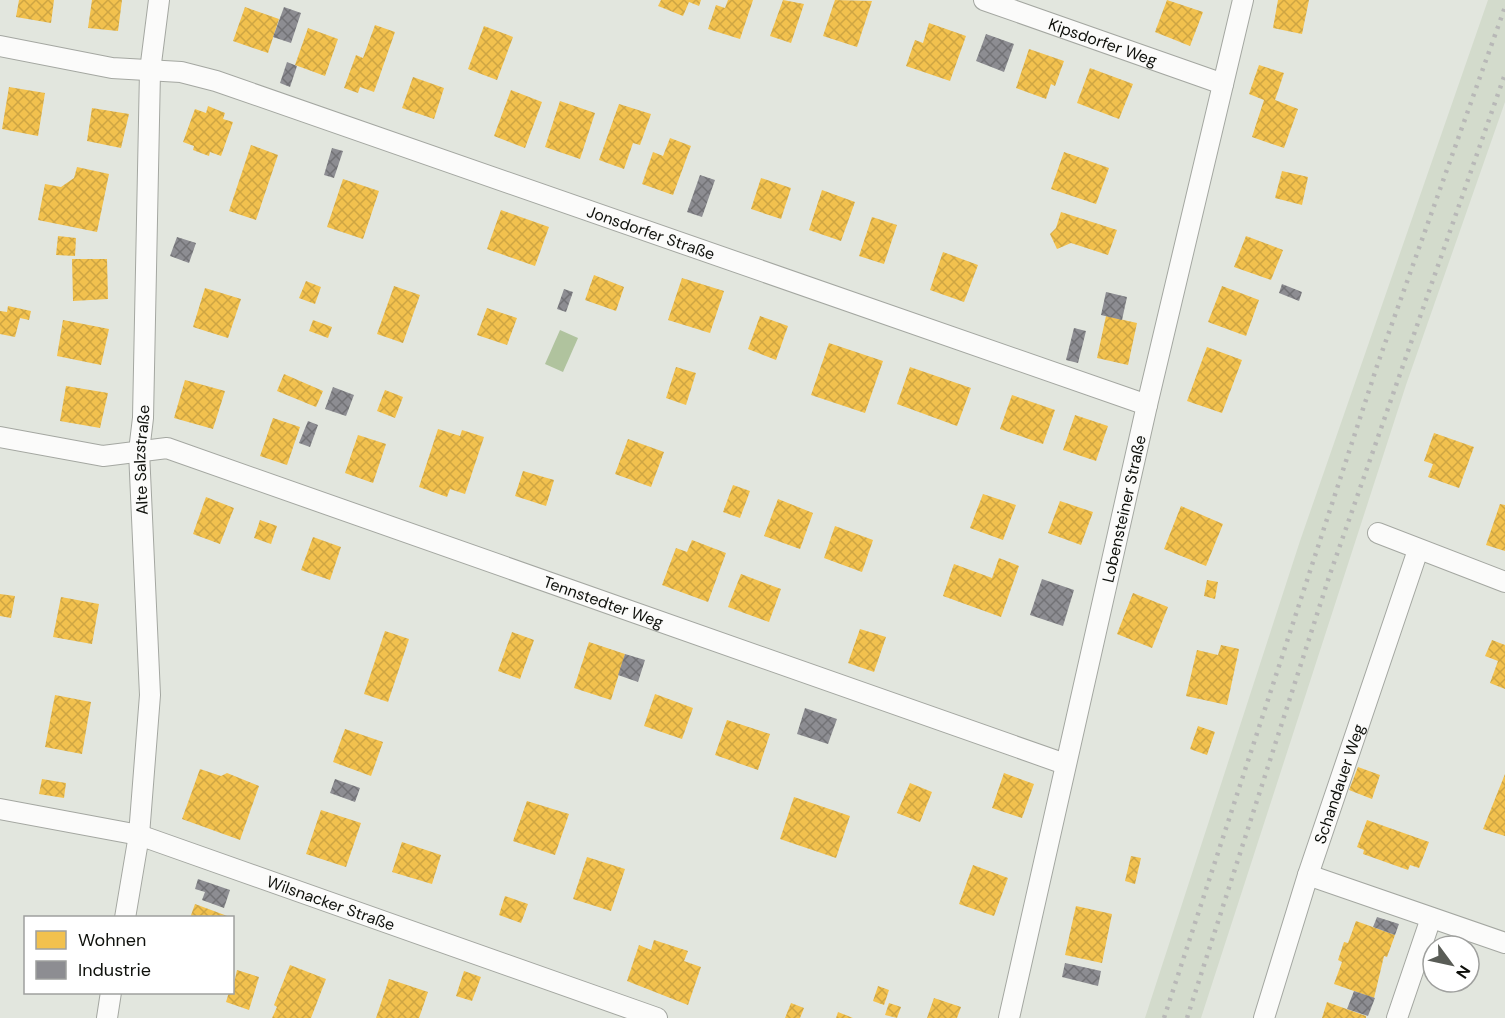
<svg xmlns="http://www.w3.org/2000/svg" width="1505" height="1018" font-family="'DM Sans',sans-serif">
	<style>
		.built { fill: #d3dbcc }
		.water { fill: #b0c39e }
		.homes { fill: url(#homes-cross-hatch) }
		.industry { fill: url(#industry-cross-hatch) }
		.lines { fill: none; stroke-linecap: round; stroke-linejoin: round }
		.street-casing { stroke: #a4a7a1; stroke-width: 22 }
		.street { stroke: #fbfbfa; stroke-width: 20 }
		.rail { stroke: #b8b8b7; stroke-width: 4.5; stroke-dasharray: 3 6; stroke-linecap: butt }
		.labels { text-anchor: middle; dominant-baseline: central; stroke-width: 6; stroke-linejoin: round; paint-order: stroke }
		.street-label { font-size: 16px; fill: #0f110c; stroke: #fff }
	</style>
	<defs>
		<pattern id="homes-cross-hatch" width="8" height="8" patternUnits="userSpaceOnUse" patternTransform="scale(1.5)"><rect width="8" height="8" fill="#f2c14e"/><path d="M0 0l8 8M0 8l8-8" fill="none" stroke="#cea543"/></pattern>
		<pattern id="industry-cross-hatch" width="8" height="8" patternUnits="userSpaceOnUse" patternTransform="scale(1.5)"><rect width="8" height="8" fill="#8d8d92"/><path d="M0 0l8 8M0 8l8-8" fill="none" stroke="#727276"/></pattern>
	</defs>
	<rect width="100%" height="100%" fill="#e2e6de"/>
	<path class="built" d="M 1488,0 L 1505,0 L 1505,102 L 1406,385 L 1201,1018 L 1145,1018 L 1300,541 Z"/>
	<path class="water" d="M 560,330 L 578,338 L 563,372 L 545,364 Z"/>
	<path class="homes" d="M 19,0 L 54,0 L 51,23 L 16,17 Z
		M 92,0 L 122,0 L 118,31 L 88,28 Z
		M 661,0 L 701,0 L 699,6 L 689,2 L 683,16 L 658,6 Z
		M 728,0 L 753,0 L 740,39 L 708,29 L 716,5 L 725,8 Z
		M 783,0 L 804,4 L 791,43 L 770,36 Z
		M 835,0 L 872,1 L 857,47 L 823,36 Z
		M 1167,0 L 1203,12 L 1190,46 L 1155,32 Z
		M 1278,0 L 1309,0 L 1302,34 L 1273,28 Z
		M 245,7 L 279,19 L 268,53 L 233,41 Z
		M 929,23 L 966,36 L 950,81 L 906,66 L 915,40 L 923,43 Z
		M 375,25 L 395,32 L 374,92 L 360,87 L 358,93 L 344,88 L 356,55 L 363,58 Z
		M 484,26 L 513,37 L 497,80 L 468,69 Z
		M 308,28 L 338,39 L 325,76 L 295,65 Z
		M 1029,49 L 1064,61 L 1055,86 L 1051,84 L 1046,99 L 1016,88 Z
		M 1259,65 L 1284,73 L 1275,100 L 1298,109 L 1284,148 L 1252,137 L 1264,100 L 1249,94 Z
		M 1090,68 L 1133,84 L 1119,119 L 1077,103 Z
		M 413,77 L 444,88 L 434,119 L 402,108 Z
		M 9,87 L 45,93 L 38,136 L 2,129 Z
		M 511,90 L 542,102 L 525,148 L 494,136 Z
		M 560,101 L 595,113 L 580,159 L 545,147 Z
		M 619,104 L 651,114 L 640,145 L 633,143 L 624,169 L 599,160 Z
		M 208,106 L 225,113 L 223,119 L 233,122 L 221,156 L 210,152 L 209,156 L 193,150 L 194,146 L 183,142 L 195,109 L 206,113 Z
		M 92,108 L 129,114 L 121,148 L 87,141 Z
		M 670,138 L 691,146 L 673,195 L 642,184 L 653,152 L 663,156 Z
		M 251,145 L 278,155 L 256,220 L 229,211 Z
		M 1064,152 L 1109,168 L 1096,204 L 1051,189 Z
		M 77,167 L 109,174 L 97,232 L 38,220 L 45,184 L 61,187 L 74,178 Z
		M 1282,171 L 1308,177 L 1302,205 L 1275,198 Z
		M 761,178 L 791,188 L 781,219 L 751,209 Z
		M 343,179 L 379,191 L 363,239 L 327,227 Z
		M 822,190 L 855,202 L 841,241 L 809,230 Z
		M 501,210 L 549,227 L 535,266 L 487,249 Z
		M 1061,212 L 1117,230 L 1108,255 L 1071,243 L 1057,249 L 1050,234 L 1056,228 Z
		M 872,217 L 897,225 L 884,264 L 859,256 Z
		M 58,236 L 76,238 L 75,256 L 56,255 Z
		M 1246,236 L 1283,250 L 1271,280 L 1234,267 Z
		M 943,252 L 978,265 L 964,302 L 930,290 Z
		M 72,259 L 107,259 L 108,299 L 73,301 Z
		M 594,275 L 624,287 L 616,311 L 585,300 Z
		M 682,278 L 724,291 L 710,333 L 668,320 Z
		M 306,281 L 321,287 L 315,304 L 299,298 Z
		M 394,286 L 420,295 L 403,343 L 377,334 Z
		M 1222,286 L 1259,300 L 1246,336 L 1208,322 Z
		M 205,288 L 241,299 L 228,338 L 193,327 Z
		M 8,306 L 31,311 L 29,320 L 20,318 L 15,337 L 0,334 L 0,311 L 7,312 Z
		M 487,308 L 517,318 L 507,345 L 477,335 Z
		M 760,316 L 788,326 L 776,360 L 748,349 Z
		M 1106,316 L 1137,323 L 1128,365 L 1097,358 Z
		M 63,320 L 109,329 L 101,365 L 57,356 Z
		M 313,320 L 332,327 L 328,338 L 309,331 Z
		M 829,343 L 883,361 L 865,413 L 811,395 Z
		M 1207,347 L 1242,360 L 1222,413 L 1187,401 Z
		M 676,367 L 696,373 L 686,405 L 666,398 Z
		M 910,367 L 971,388 L 957,426 L 897,404 Z
		M 284,374 L 323,391 L 316,407 L 277,391 Z
		M 185,380 L 225,391 L 213,429 L 174,418 Z
		M 66,386 L 108,393 L 100,428 L 60,421 Z
		M 385,390 L 403,397 L 395,418 L 377,411 Z
		M 1012,395 L 1055,410 L 1043,444 L 1000,429 Z
		M 1075,415 L 1108,426 L 1096,461 L 1063,450 Z
		M 273,418 L 300,427 L 287,465 L 260,456 Z
		M 438,429 L 460,436 L 462,430 L 484,437 L 465,494 L 450,489 L 447,497 L 419,487 Z
		M 1434,433 L 1474,447 L 1459,488 L 1428,477 L 1433,464 L 1424,461 Z
		M 358,435 L 386,444 L 373,483 L 345,473 Z
		M 628,439 L 664,452 L 651,487 L 615,474 Z
		M 523,471 L 554,480 L 546,506 L 515,496 Z
		M 733,485 L 750,491 L 740,518 L 723,512 Z
		M 983,494 L 1016,505 L 1003,540 L 970,528 Z
		M 206,497 L 234,508 L 220,544 L 193,534 Z
		M 778,499 L 813,513 L 800,549 L 764,536 Z
		M 1060,501 L 1093,512 L 1081,545 L 1048,533 Z
		M 1500,504 L 1505,505 L 1505,551 L 1486,545 Z
		M 1181,506 L 1223,524 L 1206,566 L 1164,549 Z
		M 260,520 L 277,526 L 271,544 L 254,538 Z
		M 835,526 L 873,540 L 862,572 L 824,558 Z
		M 313,537 L 341,547 L 330,580 L 301,570 Z
		M 692,540 L 726,553 L 708,602 L 662,585 L 676,548 L 687,552 Z
		M 999,558 L 1019,566 L 1001,617 L 943,596 L 954,564 L 992,578 Z
		M 741,574 L 781,589 L 769,622 L 728,607 Z
		M 1207,580 L 1218,582 L 1215,599 L 1204,596 Z
		M 1133,593 L 1168,607 L 1152,648 L 1117,634 Z
		M 0,594 L 15,596 L 11,618 L 0,616 Z
		M 61,597 L 99,604 L 92,644 L 53,637 Z
		M 860,629 L 886,637 L 874,672 L 848,663 Z
		M 385,631 L 409,639 L 388,702 L 364,694 Z
		M 512,632 L 534,640 L 520,679 L 498,671 Z
		M 1492,640 L 1505,645 L 1505,689 L 1490,683 L 1498,661 L 1485,656 Z
		M 589,642 L 625,654 L 611,700 L 574,688 Z
		M 1221,645 L 1239,649 L 1227,705 L 1186,696 L 1197,650 L 1218,655 Z
		M 655,694 L 693,708 L 682,739 L 644,726 Z
		M 55,695 L 91,702 L 82,754 L 45,747 Z
		M 727,720 L 770,734 L 758,770 L 715,755 Z
		M 1198,726 L 1215,732 L 1207,755 L 1190,749 Z
		M 345,729 L 383,742 L 371,776 L 333,762 Z
		M 1358,767 L 1380,775 L 1372,799 L 1349,790 Z
		M 200,769 L 221,776 L 227,773 L 259,786 L 240,840 L 182,819 Z
		M 1004,773 L 1034,784 L 1022,818 L 992,808 Z
		M 1505,774 L 1505,836 L 1483,829 Z
		M 42,779 L 66,783 L 64,798 L 39,794 Z
		M 910,783 L 932,792 L 920,822 L 897,813 Z
		M 794,797 L 850,816 L 836,858 L 780,839 Z
		M 527,801 L 569,814 L 555,855 L 513,841 Z
		M 321,810 L 361,823 L 346,867 L 306,854 Z
		M 1367,820 L 1429,842 L 1419,868 L 1410,865 L 1408,870 L 1363,854 L 1364,850 L 1357,847 Z
		M 402,842 L 441,855 L 432,884 L 392,872 Z
		M 1131,856 L 1141,858 L 1135,884 L 1125,881 Z
		M 587,857 L 625,869 L 611,911 L 573,899 Z
		M 973,865 L 1008,878 L 994,916 L 959,904 Z
		M 505,896 L 528,904 L 521,923 L 499,915 Z
		M 195,904 L 230,917 L 230,918 L 190,918 Z
		M 1076,906 L 1112,914 L 1102,963 L 1065,955 Z
		M 1356,921 L 1395,935 L 1387,957 L 1384,956 L 1374,998 L 1334,984 L 1342,962 L 1338,960 L 1344,942 L 1348,943 Z
		M 654,940 L 688,951 L 684,961 L 701,967 L 688,1005 L 627,981 L 639,945 L 651,950 Z
		M 290,965 L 326,979 L 311,1018 L 272,1018 L 277,1007 L 274,1005 Z
		M 237,970 L 259,977 L 249,1010 L 226,1002 L 229,992 L 232,992 Z
		M 464,971 L 481,977 L 472,1001 L 456,996 Z
		M 389,979 L 428,992 L 419,1018 L 376,1018 Z
		M 878,986 L 889,990 L 884,1005 L 873,1001 Z
		M 934,998 L 961,1007 L 957,1018 L 927,1018 Z
		M 1327,1002 L 1366,1016 L 1366,1018 L 1322,1018 Z
		M 791,1003 L 804,1008 L 800,1018 L 785,1018 Z
		M 889,1003 L 901,1007 L 897,1018 L 885,1015 Z
		M 838,1012 L 853,1018 L 836,1018 Z"/>
	<path class="industry" d="M 284,7 L 301,13 L 291,43 L 273,37 Z
		M 986,34 L 1014,44 L 1004,72 L 976,61 Z
		M 287,62 L 297,66 L 290,87 L 280,83 Z
		M 332,148 L 343,151 L 334,178 L 324,175 Z
		M 700,175 L 715,180 L 702,217 L 687,212 Z
		M 177,237 L 196,243 L 189,263 L 170,256 Z
		M 1282,284 L 1302,292 L 1299,301 L 1279,293 Z
		M 564,289 L 573,292 L 566,312 L 557,309 Z
		M 1106,292 L 1127,297 L 1122,320 L 1101,315 Z
		M 1074,328 L 1086,331 L 1078,363 L 1066,360 Z
		M 333,387 L 354,395 L 346,416 L 325,409 Z
		M 308,421 L 318,425 L 310,447 L 299,443 Z
		M 1042,579 L 1074,590 L 1063,626 L 1030,615 Z
		M 625,654 L 645,660 L 638,682 L 618,675 Z
		M 805,708 L 837,719 L 828,744 L 797,734 Z
		M 335,779 L 360,788 L 355,802 L 330,793 Z
		M 198,879 L 230,890 L 224,908 L 202,900 L 205,892 L 195,889 Z
		M 1377,917 L 1399,924 L 1395,935 L 1373,927 Z
		M 1065,963 L 1101,971 L 1098,986 L 1062,977 Z
		M 1354,991 L 1375,998 L 1368,1016 L 1347,1009 Z"/>
	<g class="lines">
		<defs>
			<g id="street">
				<path id="s1" d="M 984,0 L 1223,84"/>
				<path id="s2" d="M 0,46 L 112,68 L 181,72 L 216,81 L 1147,405"/>
				<path id="s3" d="M 0,437 L 103,456 L 167,448 L 1065,764"/>
				<path d="M 1378,533 L 1505,582"/>
				<path id="s4" d="M 0,809 L 139,835 L 657,1018"/>
				<path d="M 1308,875 L 1505,943"/>
				<path id="s5" d="M 125,918 L 139,835 L 150,695 L 139,451 L 143,418 L 150,71 L 159,0"/>
				<path d="M 107,1018 L 111,992"/>
				<path id="s6" d="M 1009,1018 L 1147,405 L 1243,0"/>
				<path id="s7" d="M 1264,1018 L 1308,875 L 1418,550"/>
				<path d="M 1397,1018 L 1431,918"/>
			</g>
		</defs>
		<use href="#street" class="street-casing"/>
		<use href="#street" class="street"/>
		<path class="rail" d="M 1164,1018 L 1378,363 L 1505,7
			M 1187,1018 L 1329,577 L 1505,74"/>
	</g>
	<g class="labels">
		<g class="street-label">
			<text stroke="none"><textPath href="#s1" startOffset="126">Kipsdorfer Weg</textPath></text>
			<text stroke="none"><textPath href="#s2" startOffset="680">Jonsdorfer Straße</textPath></text>
			<text stroke="none"><textPath href="#s5" startOffset="460">Alte Salzstraße</textPath></text>
			<text stroke="none"><textPath href="#s6" startOffset="522">Lobensteiner Straße</textPath></text>
			<text stroke="none"><textPath href="#s3" startOffset="632">Tennstedter Weg</textPath></text>
			<text stroke="none"><textPath href="#s7" startOffset="246">Schandauer Weg</textPath></text>
			<text stroke="none"><textPath href="#s4" startOffset="345">Wilsnacker Straße</textPath></text>
		</g>
	</g>
	<rect x="24" y="916" width="210" height="78" fill="#ffffff" stroke="#9fa09e" stroke-width="1.5"/>
	<rect x="36" y="931" width="30" height="18" fill="#f2c14e" stroke="#9fa09e" stroke-width="1.5"/>
	<text x="78" y="946" font-size="18" fill="#0f110c">Wohnen</text>
	<rect x="36" y="961" width="30" height="18" fill="#8d8d92" stroke="#9fa09e" stroke-width="1.5"/>
	<text x="78" y="976" font-size="18" fill="#0f110c">Industrie</text>
	<g transform="translate(1451 964) rotate(123)"><circle r="28" fill="#ffffff" stroke="#9fa09e" stroke-width="1.5"/>
	<path d="M0-4.5L10 22L0 15L-10 22Z" fill="#595c56"/>
	<text y="-9" font-size="16" font-weight="bold" text-anchor="middle" fill="#0f110c">N</text>
	</g>
</svg>
